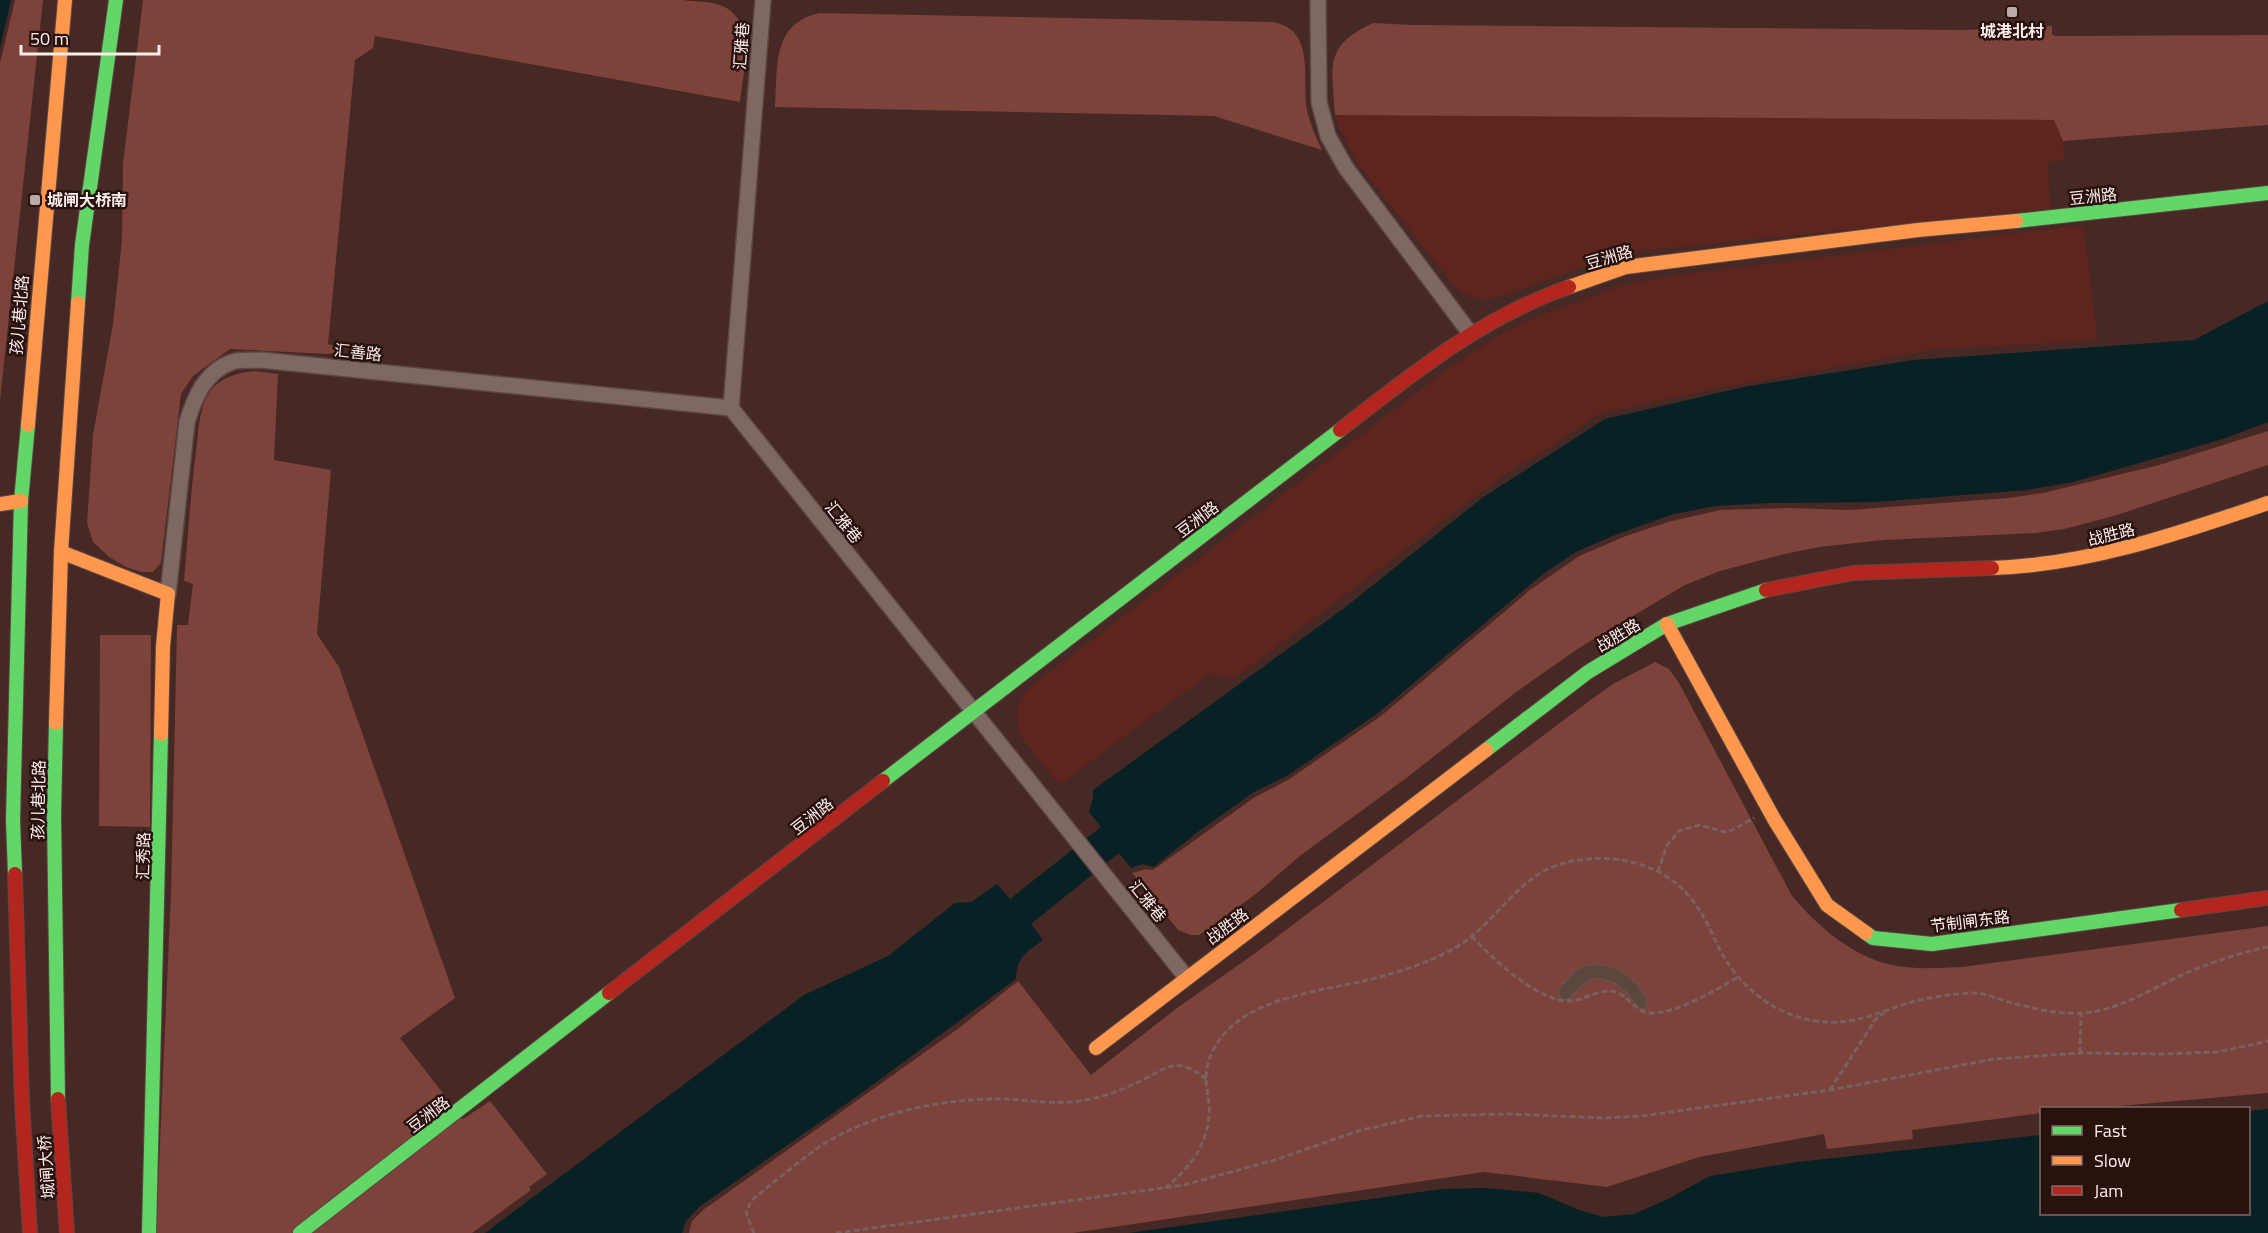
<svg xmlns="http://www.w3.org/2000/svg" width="2268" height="1233" font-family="'Titillium Web','Noto Sans SC',sans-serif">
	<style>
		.built { fill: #5e251e }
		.green { fill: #7d423a }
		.water { fill: #082125 }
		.building { fill: #5d463d; stroke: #6a524b; stroke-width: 1.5 }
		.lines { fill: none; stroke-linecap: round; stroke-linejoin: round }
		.street-casing { stroke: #5c4644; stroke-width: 18 }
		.fast-casing { stroke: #5c4644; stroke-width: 16 }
		.slow-casing { stroke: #5c4644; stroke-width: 16 }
		.jam-casing { stroke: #5c4644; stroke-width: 16 }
		.path { stroke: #77625f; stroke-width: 3; stroke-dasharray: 6 3; stroke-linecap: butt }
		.street { stroke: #7f6763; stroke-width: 15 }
		.fast { stroke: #63d668; stroke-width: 14 }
		.slow { stroke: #ff974d; stroke-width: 14 }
		.jam { stroke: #b3261e; stroke-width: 14 }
		.poi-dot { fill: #bca8a5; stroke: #29110e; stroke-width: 2 }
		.labels { text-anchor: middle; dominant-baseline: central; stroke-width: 5; stroke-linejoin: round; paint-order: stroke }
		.poi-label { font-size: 16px; font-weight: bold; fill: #fbedea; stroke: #29110e }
		.street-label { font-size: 16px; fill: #fbedea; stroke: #29110e }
	</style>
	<rect width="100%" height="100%" fill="#462824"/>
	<path class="built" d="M 1700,112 L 2054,120 L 2063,141 L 2064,160 L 2047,162 L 2051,209 L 1649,250 L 1595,263 L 1497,297 L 1482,300 L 1459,291 L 1450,281 L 1358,164 L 1339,128 L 1335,115 Z
		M 2083,225 L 2098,340 L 1931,350 L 1714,389 L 1598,414 L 1549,448 L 1505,474 L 1235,678 L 1209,674 L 1059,785 L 1022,738 L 1018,725 L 1017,714 L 1021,699 L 1033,685 L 1445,371 L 1501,334 L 1539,316 L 1618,287 L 1656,278 Z"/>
	<path class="green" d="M 15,0 L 43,0 L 0,400 L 0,63 Z
		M 143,0 L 683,0 C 695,2 709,1 720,5 C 758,19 743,72 740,102 L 375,36 L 373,48 L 355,60 L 328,344 L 338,347 L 336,352 L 329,354 L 230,349 L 193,376 L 181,394 L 161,563 L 153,572 L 141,572 L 126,567 L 109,557 L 93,542 L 87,523 L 93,435 L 113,324 L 122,240 L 123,164 Z
		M 819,13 L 1273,22 C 1316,30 1302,78 1307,110 C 1310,124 1316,137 1322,150 L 1214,116 L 775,107 C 778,68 771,24 819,13 Z
		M 1373,23 L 1413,25 L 1963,30 L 2052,26 L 2052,34 L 2055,36 L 2268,35 L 2268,125 L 2063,141 L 2054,120 L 1335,115 C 1332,67 1323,46 1373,23 Z
		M 253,371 L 278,374 L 274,460 L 331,470 L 317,634 L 339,667 L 455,998 L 400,1038 L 463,1119 L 490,1101 L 547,1174 L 529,1187 L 531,1190 L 472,1233 L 156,1233 L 171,893 L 177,625 L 188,625 L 193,584 L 184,581 C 188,535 191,488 197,442 C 199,427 200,406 209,393 C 219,378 236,373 253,371 Z
		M 2268,431 L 2268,465 L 2114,516 L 2064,529 L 2036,533 L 1884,540 L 1819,547 L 1785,554 L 1720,571 L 1685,585 L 1579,648 L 1519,690 L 1405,779 L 1301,855 L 1257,893 L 1206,931 L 1199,935 L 1191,935 L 1178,930 L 1132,873 L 1146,869 L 1153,870 L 1255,797 L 1288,780 L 1381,716 L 1530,590 L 1556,572 L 1579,556 L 1626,536 L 1668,522 L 1720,510 L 1790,508 L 1849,510 L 2008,498 L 2043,493 L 2159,465 Z
		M 100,635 L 151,635 L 150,827 L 99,826 Z
		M 1655,662 L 1669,669 L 1679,683 L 1792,896 C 1817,925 1849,954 1888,964 C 1912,970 1938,968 1962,967 L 2268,926 L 2268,1093 L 2097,1108 L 2042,1108 L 2041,1113 L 1912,1130 L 1913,1139 L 1827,1149 L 1824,1134 L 1699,1157 L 1607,1187 L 1484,1172 L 1073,1233 L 689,1233 L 692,1221 L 703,1210 L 959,1028 L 1018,981 L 1091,1075 L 1177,1008 L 1254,954 L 1589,701 L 1613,684 Z"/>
	<path class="water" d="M 0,0 L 11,0 L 0,48 Z
		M 2268,301 L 2268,422 L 2223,439 L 2073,482 L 2026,490 L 1877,502 L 1768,503 L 1715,506 L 1674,514 L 1617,534 L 1576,552 L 1543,574 L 1378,713 L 1287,776 L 1254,792 L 1195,834 L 1154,867 L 1143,864 L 1131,868 L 1119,853 L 1031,924 L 1043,940 C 1027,952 1016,957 1016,979 L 856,1097 L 699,1207 L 686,1221 L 682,1233 L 485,1233 L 804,995 L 888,956 L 955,903 L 971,902 L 997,884 L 1010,899 L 1101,827 L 1089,812 L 1093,797 L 1093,790 L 1343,609 L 1482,498 L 1605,419 L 1744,387 L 1914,360 L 2194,340 Z
		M 2268,1109 L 2268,1233 L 1129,1233 L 1442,1189 L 1486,1188 L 1539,1193 L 1579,1210 L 1603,1217 L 1634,1214 L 1666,1200 L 1710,1176 L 1798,1162 L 2041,1135 L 2042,1214 L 2248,1214 L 2249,1111 Z"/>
	<path class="building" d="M 1601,964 L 1619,969 L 1637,984 L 1647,999 L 1646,1007 L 1644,1009 L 1639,1008 L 1626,992 L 1615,983 L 1597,978 L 1585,983 L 1570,998 L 1563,1000 L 1559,997 L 1559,988 L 1575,971 L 1583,966 Z"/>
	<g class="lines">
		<defs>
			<path id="street" d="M 763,0 L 731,408 L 1186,977
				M 1318,0 L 1319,102 L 1328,136 L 1346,168 L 1470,333
				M 168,594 L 187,422 C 195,396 205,372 232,362 C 240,359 252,361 261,360 L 731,408"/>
			<path id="fast" d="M 2016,221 L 2268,193
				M 78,303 L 82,245 L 116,0
				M 56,723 L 54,815 L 58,1099
				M 1486,750 L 1588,672 L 1667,624 L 1766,590
				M 883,781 L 1340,430
				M 15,874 L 13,820 L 21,501 L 28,425
				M 1866,933 L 1873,938 L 1932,944 L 2181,910
				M 149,1233 L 161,734
				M 300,1233 L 609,993"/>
			<path id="slow" d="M 1569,287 L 1626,267 L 1918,230 L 2016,221
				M 28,425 L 65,0
				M 0,504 L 21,501
				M 61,552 L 168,594 L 163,646 L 161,734
				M 1992,568 C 2088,565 2177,534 2268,503
				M 1667,624 L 1774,819 L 1827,905 L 1866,933
				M 56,723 L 61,552 L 78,303
				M 1096,1048 L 1486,750"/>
			<path id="jam" d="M 1340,430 C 1412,374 1482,317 1569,287
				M 1766,590 L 1853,573 L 1992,568
				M 15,874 L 22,1102
				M 2181,910 L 2268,898
				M 609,993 L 883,781
				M 58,1099 L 67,1233
				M 22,1102 L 30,1233"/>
		</defs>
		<use href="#street" class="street-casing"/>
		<use href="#fast" class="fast-casing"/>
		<use href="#slow" class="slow-casing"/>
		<use href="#jam" class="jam-casing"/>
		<path class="path" d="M 1658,872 L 1667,845 L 1679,831 L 1700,825 L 1725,832 L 1732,830 L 1754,818
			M 1472,936 C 1491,958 1539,1002 1569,1001 C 1583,1001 1595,991 1609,991 C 1623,991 1629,1003 1640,1010 C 1662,1023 1718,989 1738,977
			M 2080,1053 L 2081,1013
			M 1830,1090 L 1875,1020 L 1884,1013
			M 1165,1188 C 1188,1170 1208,1145 1209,1114 C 1210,1103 1207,1092 1206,1081 C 1205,1057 1219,1036 1237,1022 C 1267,998 1320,990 1359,982 C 1391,975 1426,964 1455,948 C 1494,926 1516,877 1561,864 C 1595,854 1635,857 1666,876 C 1694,895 1704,916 1718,946 C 1737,985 1773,1015 1816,1021 C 1851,1026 1871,1015 1902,1005 C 1917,1000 1933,997 1949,995 C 1957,994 1967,993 1976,993 C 1987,994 1998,999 2009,1002 C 2032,1008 2058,1015 2083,1013 C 2120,1010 2150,989 2184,974 C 2212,962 2238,953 2268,947
			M 754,1233 L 746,1213 L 751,1201 C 773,1182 796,1164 819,1147 C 869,1114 939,1099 998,1099 C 1027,1099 1056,1106 1085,1100 C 1102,1097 1120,1091 1136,1083 C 1167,1069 1174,1054 1206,1079
			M 836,1233 L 1184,1185 L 1278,1159 L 1358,1131 L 1422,1116 L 1511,1114 L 1604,1118 L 1641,1116 L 1830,1090 L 1994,1059 L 2080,1053 L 2160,1054 L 2218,1052 L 2268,1041"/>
		<use href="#street" class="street"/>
		<use href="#fast" class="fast"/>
		<use href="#slow" class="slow"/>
		<use href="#jam" class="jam"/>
	</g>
	<g class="poi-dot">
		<rect x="2006" y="6" width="12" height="12" rx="3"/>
		<rect x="29" y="194" width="12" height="12" rx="3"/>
	</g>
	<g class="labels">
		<g class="poi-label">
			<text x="2012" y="31">城港北村</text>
			<text x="47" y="200" text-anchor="start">城闸大桥南</text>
		</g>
		<g class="street-label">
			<text transform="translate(741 46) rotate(-86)">汇雅巷</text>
			<text transform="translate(2093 196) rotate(-6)">豆洲路</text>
			<text transform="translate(1609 257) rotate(-16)">豆洲路</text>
			<text transform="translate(19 315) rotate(-85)">孩儿巷北路</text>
			<text transform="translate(358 352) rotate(6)">汇善路</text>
			<text transform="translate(1197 519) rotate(-37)">豆洲路</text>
			<text transform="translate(844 522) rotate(51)">汇雅巷</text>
			<text transform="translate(2111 534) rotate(-14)">战胜路</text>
			<text transform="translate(1618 635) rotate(-31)">战胜路</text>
			<text transform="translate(38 800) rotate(-89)">孩儿巷北路</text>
			<text transform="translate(812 816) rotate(-38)">豆洲路</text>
			<text transform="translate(143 856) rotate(-89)">汇秀路</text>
			<text transform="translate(1148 901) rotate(51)">汇雅巷</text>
			<text transform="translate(1970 921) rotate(-7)">节制闸东路</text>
			<text transform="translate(1227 926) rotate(-37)">战胜路</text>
			<text transform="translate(428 1114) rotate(-37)">豆洲路</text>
			<text transform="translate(46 1167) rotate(-94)">城闸大桥</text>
		</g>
	</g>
	<rect x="2040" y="1107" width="210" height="108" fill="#29110e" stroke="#7d6966" stroke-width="1.5"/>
	<rect x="2052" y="1126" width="30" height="9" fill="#63d668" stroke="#7d6966" stroke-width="1.5"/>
	<text x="2094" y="1137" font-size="18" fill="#fbedea">Fast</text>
	<rect x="2052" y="1156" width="30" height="9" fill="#ff974d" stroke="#7d6966" stroke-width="1.5"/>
	<text x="2094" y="1167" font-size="18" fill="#fbedea">Slow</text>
	<rect x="2052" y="1186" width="30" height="9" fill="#b3261e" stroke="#7d6966" stroke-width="1.5"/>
	<text x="2094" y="1197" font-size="18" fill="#fbedea">Jam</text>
	<path d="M21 45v9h138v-9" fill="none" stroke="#fbedea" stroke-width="3"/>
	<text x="30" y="45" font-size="18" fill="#fbedea" stroke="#29110e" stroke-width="4.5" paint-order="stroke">50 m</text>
</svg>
